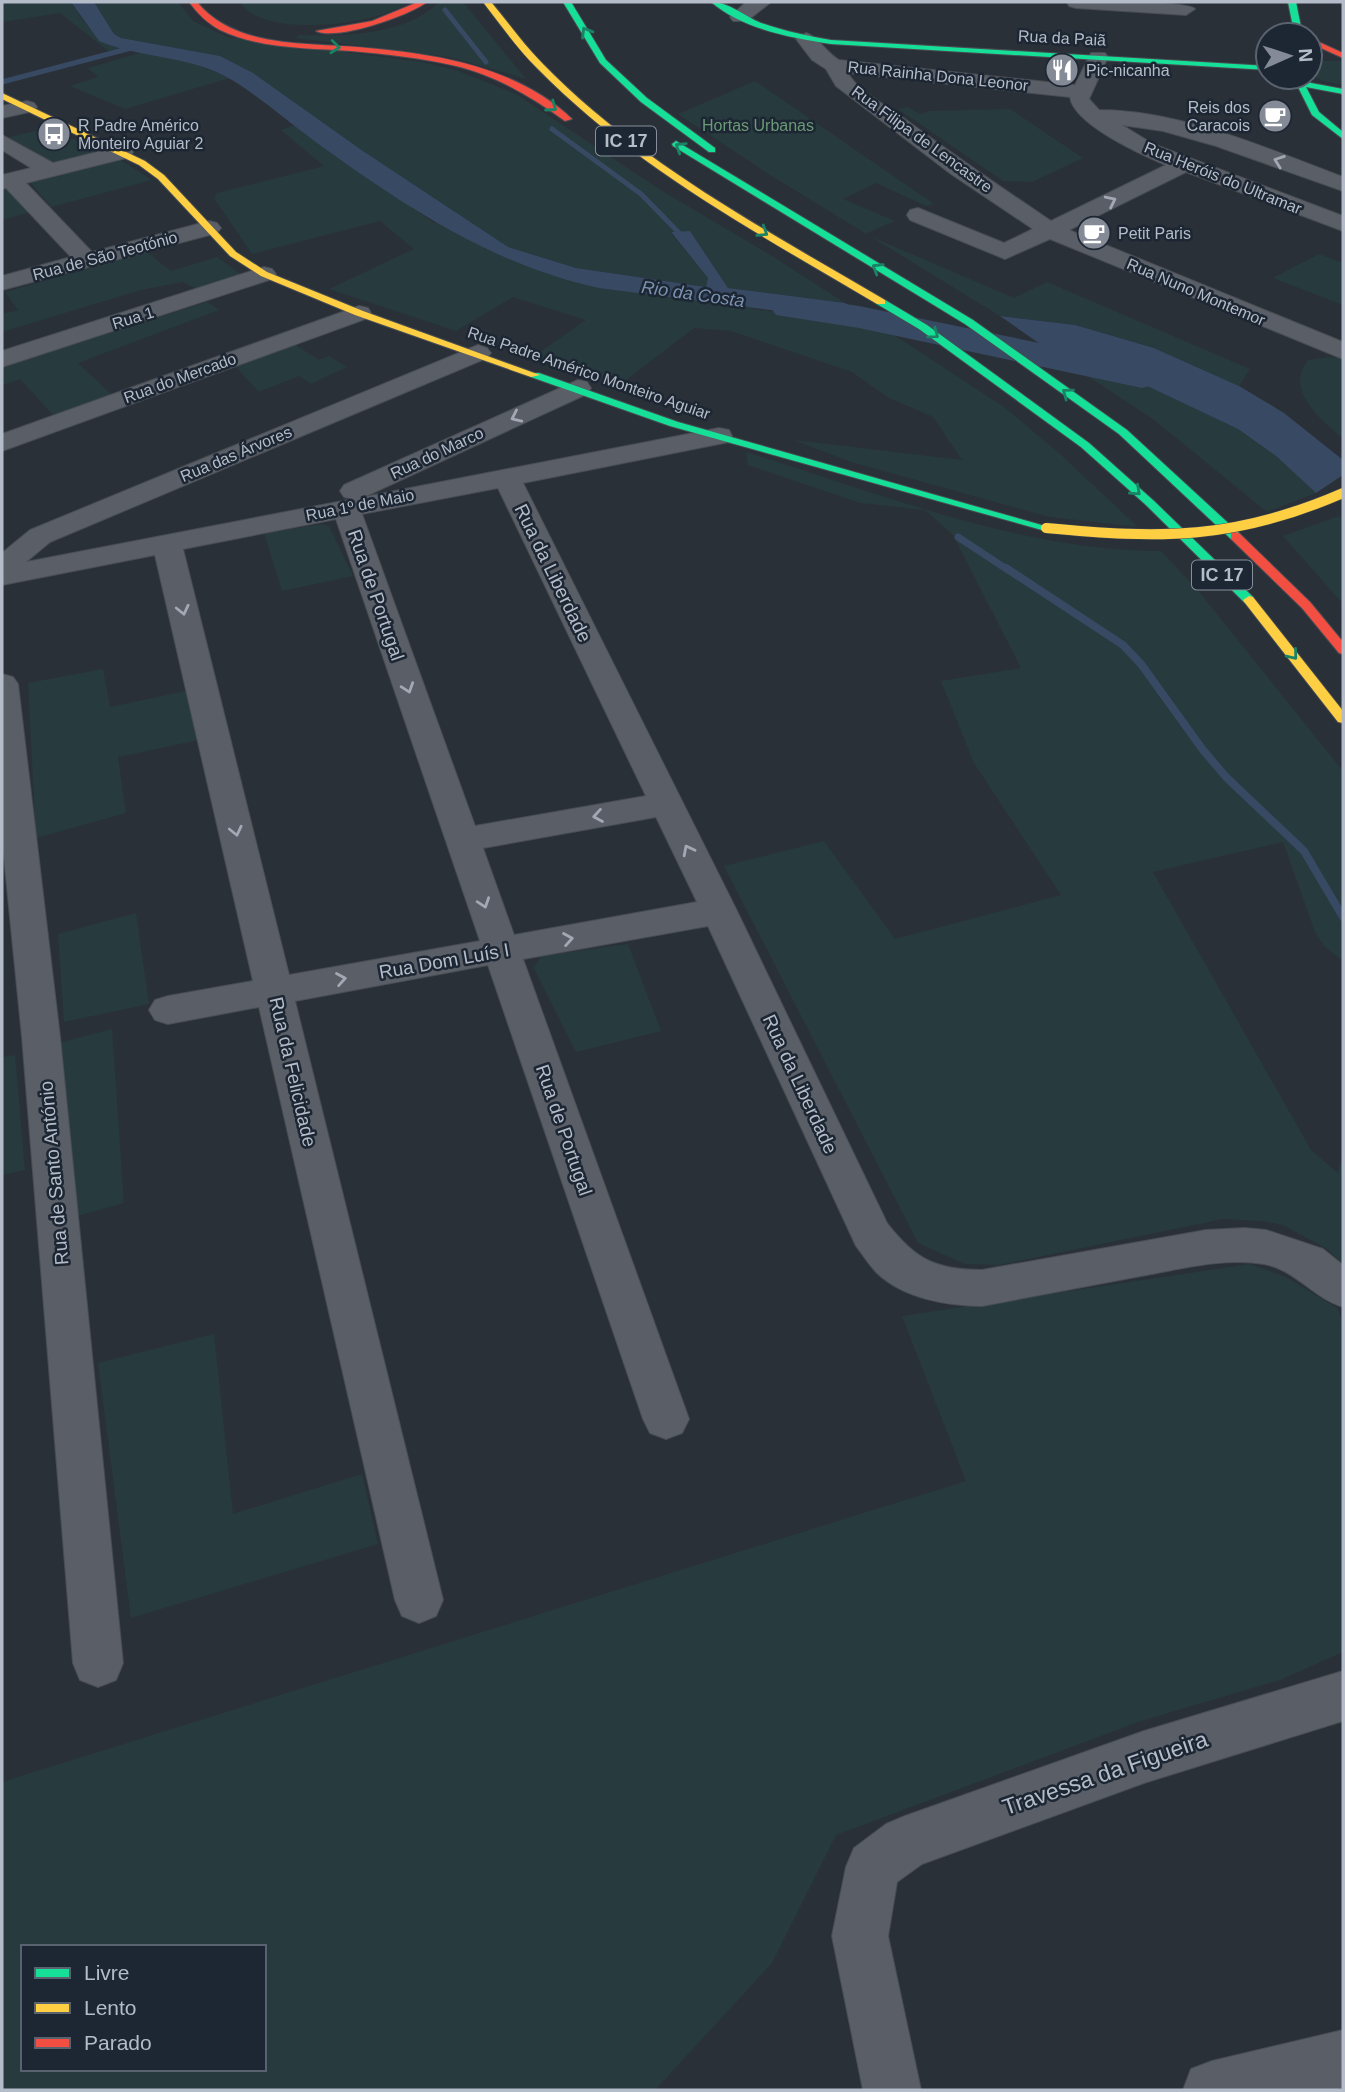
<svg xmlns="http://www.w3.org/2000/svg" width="1345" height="2092" font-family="Helvetica,sans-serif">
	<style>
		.green { fill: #273a3e; fill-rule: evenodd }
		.water { fill: #384963 }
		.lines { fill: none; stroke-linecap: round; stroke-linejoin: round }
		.stream-far2 { stroke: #384963; stroke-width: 5 }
		.stream-far1 { stroke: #384963; stroke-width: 7 }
		.stream { stroke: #384963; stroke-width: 8 }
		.river { fill: #384963; fill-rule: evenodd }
		.street-casing { stroke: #484c53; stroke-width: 2 }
		.fast-casing { stroke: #484c53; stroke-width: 2 }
		.slow-casing { stroke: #484c53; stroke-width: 2 }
		.jam-casing { stroke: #484c53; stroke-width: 2 }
		.street { fill: #5a5e66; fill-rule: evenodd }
		.fast { fill: #16e098; fill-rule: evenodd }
		.slow { fill: #ffcf43; fill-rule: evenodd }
		.jam { fill: #f24e42; fill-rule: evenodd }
		.slow-bridge-casing { stroke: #484c53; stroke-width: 11; stroke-linecap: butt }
		.slow-bridge { stroke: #ffcf43; stroke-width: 10 }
		.oneway { stroke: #1a8366 }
		.oneway2 { stroke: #a2a9b5 }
		.labels { text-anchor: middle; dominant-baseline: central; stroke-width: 5; stroke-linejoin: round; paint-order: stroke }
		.far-street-label { font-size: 16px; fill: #b4bcc9; stroke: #1d2633 }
		.far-poi-label { font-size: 16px; fill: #b4bcc9; stroke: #1d2633; text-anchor: start }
		.far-park-label { font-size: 16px; fill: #6b9a76; stroke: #1d2633 }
		.shield { fill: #1d2633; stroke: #878f9c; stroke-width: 2 }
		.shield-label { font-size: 18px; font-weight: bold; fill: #b4bcc9 }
		.far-water-label { font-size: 18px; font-style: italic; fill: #7c92b1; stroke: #1d2633 }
		.street-label { font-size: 19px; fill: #b4bcc9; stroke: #1d2633 }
		.near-street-label { font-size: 23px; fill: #b4bcc9; stroke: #1d2633 }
	</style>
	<rect width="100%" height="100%" fill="#2a3038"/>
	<path class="green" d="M 2,2 L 71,2 C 88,28 97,43 129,49 L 112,54 L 60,13 L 2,22 Z
		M 94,2 L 178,2 L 193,21 L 228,37 L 421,62 L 456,70 L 516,94 L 659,189 L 772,256 L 845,303 L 728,288 L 690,231 L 671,233 L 708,278 L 706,287 L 576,268 L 508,247 L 484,248 L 759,310 L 877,324 L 1004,407 L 1060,454 L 1138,527 L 1050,517 L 851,462 L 794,440 L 962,460 L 933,417 L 889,398 L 852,372 L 731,331 L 694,328 L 618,386 L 533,357 L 586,320 L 513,297 L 456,331 L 329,289 L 414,249 L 380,221 L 252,254 L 214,198 L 217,193 L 324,166 L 281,130 L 295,125 L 434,223 L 458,214 L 219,56 L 121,38 L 114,34 Z
		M 240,2 L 409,2 C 379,25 262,40 240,2 Z
		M 439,2 L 463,2 L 526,79 L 450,57 L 296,38 L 299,35 C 344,36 405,36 439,2 Z
		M 143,52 L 187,61 L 230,78 L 125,109 L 70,86 L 98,77 L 88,68 Z
		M 1324,61 L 1343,61 L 1343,85 L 1323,81 L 1310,74 L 1311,65 Z
		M 755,81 L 934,204 L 926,206 L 876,183 L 843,199 L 895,221 L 865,234 L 1014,298 L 1047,282 L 1250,369 L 1239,386 L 1154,348 L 1075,325 L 1000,316 L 767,173 L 678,114 Z
		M 908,107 L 920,114 L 930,111 L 1010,109 L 1083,158 L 1032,182 L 1003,181 L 898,109 Z
		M 40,130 L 80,141 L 96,152 L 53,162 L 9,137 Z
		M 112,160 L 121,160 L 152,180 L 51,207 L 30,182 L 36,178 Z
		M 2,188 L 8,188 L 34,211 L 2,220 Z
		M 147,252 L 171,271 L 217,257 L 242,275 L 199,290 L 183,282 L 141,290 L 2,332 L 2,314 L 18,310 L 5,292 Z
		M 1319,254 L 1343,263 L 1343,305 L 1273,278 Z
		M 207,302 L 219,310 L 78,363 L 111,394 L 53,415 L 20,379 L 2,385 L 2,367 Z
		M 294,344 L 319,360 L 329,356 L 347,367 L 311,384 L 299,376 L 259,392 L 234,365 Z
		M 1330,357 L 1343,359 L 1343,438 C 1321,421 1284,389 1308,360 Z
		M 1069,364 L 1145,385 L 1238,429 L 1276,456 L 1316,493 L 1267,512 L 1153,419 Z
		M 746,452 C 879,493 1020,551 1161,551 L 1200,593 L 1343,771 L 1343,961 L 1324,946 L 1315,932 L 1283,842 L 1153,872 L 1311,1150 L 1338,1173 L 1343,1151 L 1343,1264 L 1327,1249 L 1283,1225 L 1262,1221 L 1223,1219 L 999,1265 L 965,1264 L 918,1243 L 724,866 L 824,841 L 895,939 L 1061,895 L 974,763 L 941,681 L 1021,668 L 953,535 L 925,510 L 860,503 L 748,465 Z
		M 1339,516 L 1343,521 L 1343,604 L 1283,536 Z
		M 322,524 L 329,526 L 353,576 L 282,591 L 264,533 Z
		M 103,669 L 110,707 L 191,690 L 199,740 L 118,757 L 126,813 L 36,838 L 28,683 Z
		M 136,913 L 149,1004 L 64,1022 L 58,934 Z
		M 628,944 L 661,1031 L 576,1052 L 534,968 L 541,956 Z
		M 112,1029 L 124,1203 L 77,1216 L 59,1043 Z
		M 15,1055 L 25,1170 L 2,1175 L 2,1057 Z
		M 1250,1264 L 1286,1277 L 1337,1308 L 1343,1324 L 1343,1652 L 1280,1680 L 1141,1721 L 836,1835 L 772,1963 L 655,2090 L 2,2090 L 2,1782 L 966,1481 L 902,1316 ZM 23,1947 L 264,1947 L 264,2069 L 23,2069 Z
		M 214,1334 L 233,1514 L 362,1474 L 378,1544 L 131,1618 L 98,1363 Z"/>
	<path class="water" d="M 71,2 L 94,2 L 114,34 L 121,38 L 220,56 L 253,73 L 360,149 L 508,247 L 576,268 L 706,287 L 708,278 L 671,232 L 690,231 L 728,288 L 845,303 L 877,324 L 599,288 C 492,265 401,204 313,140 C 286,120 260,97 232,80 C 191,55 142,59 99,41 Z
		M 1000,316 L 1075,325 L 1154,348 L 1239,386 L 1284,413 L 1343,460 L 1343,475 L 1316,493 L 1276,456 L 1238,429 L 1145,385 L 1069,364 Z"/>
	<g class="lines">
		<path class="stream-far2" d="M 445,10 L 486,62
			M 2,82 L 135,47
			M 552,129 L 641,194 L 686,240"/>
		<path class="stream-far1" d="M 958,537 L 1008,570"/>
		<path class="stream" d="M 1006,568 L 1123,645 L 1141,664 L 1203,750 L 1226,777 L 1304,851 L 1343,917"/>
		<path class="river" d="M 789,296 L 859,306 L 1142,364 L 1156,368 L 1162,376 L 1156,384 L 1142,388 L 859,328 L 776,315 L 770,307 L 776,299 Z"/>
		<defs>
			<path id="street" d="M 746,2 L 771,2 L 747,21 L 733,21 L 730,17 Z
				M 1067,2 C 1088,2 1185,0 1195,9 L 1186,15 L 1076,8 L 1069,6 Z
				M 806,33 C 817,36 827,53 839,60 L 1075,85 L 1091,53 L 1105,53 L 1108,57 L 1089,99 L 1099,110 C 1180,110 1269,149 1343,177 L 1343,191 L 1216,146 L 1163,131 L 1122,125 L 1153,144 L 1343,216 L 1343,231 L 1186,172 L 1069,230 L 1343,342 L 1343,359 L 1050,239 L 1005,259 L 910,220 L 907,215 L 910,210 L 918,208 L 1004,243 L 1033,229 L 951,174 L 836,86 L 826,69 L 812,60 L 796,39 ZM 848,73 L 1070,97 C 1073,124 1142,155 1166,165 L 1051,221 C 999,186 948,151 898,114 C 882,103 857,90 848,73 Z
				M 27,101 L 34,103 L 37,107 L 34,111 L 2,118 L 2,106 Z
				M 2,135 L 53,163 L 122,146 L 130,147 L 133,152 L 130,157 L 26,183 L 92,252 L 209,221 L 217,223 L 221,228 L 217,233 L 2,290 L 2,276 L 71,257 L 6,188 L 2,189 L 2,175 L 31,168 L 2,150 Z
				M 264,267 L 272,269 L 276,274 L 272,279 L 2,367 L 2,351 Z
				M 359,306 L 368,308 L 371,313 L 368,318 L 2,451 L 2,434 Z
				M 478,345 L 487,348 L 491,353 L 487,358 L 50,542 L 26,562 L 353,499 L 344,497 L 340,491 L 344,485 L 578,380 L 587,382 L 591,388 L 587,394 L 364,497 L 719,428 L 729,430 L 732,436 L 729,442 L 523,483 L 737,911 L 887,1223 C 915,1259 935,1270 982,1270 L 1206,1230 L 1245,1228 L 1266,1230 L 1323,1249 L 1343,1265 L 1343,1307 C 1313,1298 1296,1270 1264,1264 C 1223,1257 1181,1269 1141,1276 C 1088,1286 1035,1296 982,1306 C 947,1306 903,1298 877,1273 C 869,1265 863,1255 856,1246 L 708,926 L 523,959 L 689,1419 L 682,1433 L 666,1439 L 650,1433 L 643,1419 L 488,965 L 295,1001 L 443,1600 L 436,1616 L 419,1623 L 402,1616 L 395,1600 L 259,1007 L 168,1024 L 155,1020 L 149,1010 L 155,1000 L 168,996 L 253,981 L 155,555 L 2,585 L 2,553 L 30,530 ZM 498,488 L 646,796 L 475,826 L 362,514 ZM 336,519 L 480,941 L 289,975 L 183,549 ZM 656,817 L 697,902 L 514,935 L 483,848 Z
				M 2,674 L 13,677 L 18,684 L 60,1037 L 123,1663 L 116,1680 L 98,1687 L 80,1680 L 73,1663 L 22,1037 L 2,838 Z
				M 1343,1671 L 1343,1721 L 1144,1783 L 922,1864 L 897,1882 L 888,1936 L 921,2090 L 863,2090 L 832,1936 L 846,1867 L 854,1848 L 886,1824 L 905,1816 L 1144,1731 Z
				M 1343,2030 L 1343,2088 L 1333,2090 L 1183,2090 L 1191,2069 L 1212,2061 Z"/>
			<path id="fast" d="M 563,2 L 571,2 L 606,60 L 647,98 L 715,148 L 715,152 L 709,152 L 641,102 L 600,63 Z
				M 711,2 C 727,1 746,17 761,23 C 784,31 807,36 831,40 L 1268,66 L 1268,70 L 831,44 C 791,38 743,29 711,2 Z
				M 1288,2 L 1296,2 L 1301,27 L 1308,35 L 1300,35 L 1293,27 Z
				M 1290,77 L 1300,77 L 1311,83 L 1343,89 L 1343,94 L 1306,87 L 1319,112 L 1343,132 L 1343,139 L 1312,115 L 1295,81 Z
				M 676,141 L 973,320 L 1127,430 L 1239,533 L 1239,539 L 1231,539 L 1119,434 L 965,324 L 673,146 L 672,144 Z
				M 877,300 L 885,300 L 927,325 L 1089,443 L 1154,501 L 1253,597 L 1253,603 L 1245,603 L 1146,505 L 1081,447 L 919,329 L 877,304 Z
				M 531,373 L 539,373 L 678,422 L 1052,528 L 1050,530 L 1042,530 L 670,426 L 531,377 Z"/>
			<path id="slow" d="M 483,2 L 491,2 C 508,22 523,44 542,63 C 639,163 766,230 885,300 L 885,304 L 877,304 C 759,234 634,167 537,68 C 517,48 500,24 483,2 Z
				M 2,93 L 145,161 L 164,175 L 236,252 L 267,272 L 363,311 L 540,375 L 531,377 L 355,315 L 261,276 L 230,256 L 158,179 L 139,165 L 2,99 Z
				M 1249,596 L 1253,597 L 1343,711 L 1343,723 L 1338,722 L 1245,603 L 1243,600 Z"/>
			<path id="jam" d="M 189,2 L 197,2 C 236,50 311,42 368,48 C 438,54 519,68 572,119 L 565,121 C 532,97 497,76 456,66 C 422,58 386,54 351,51 C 308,48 260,49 220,30 C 207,23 198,14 189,2 Z
				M 418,2 L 427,2 C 409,16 336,41 316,31 L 372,21 Z
				M 1310,38 L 1343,53 L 1343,58 L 1310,43 Z
				M 1235,532 L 1239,533 L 1310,602 L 1343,642 L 1343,654 L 1339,653 L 1302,608 L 1231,539 L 1231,533 Z"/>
		</defs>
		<use href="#street" class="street-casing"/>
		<use href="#fast" class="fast-casing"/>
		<use href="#slow" class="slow-casing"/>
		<use href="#jam" class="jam-casing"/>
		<use href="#street" class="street"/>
		<use href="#fast" class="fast"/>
		<use href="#slow" class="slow"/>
		<use href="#jam" class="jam"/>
		<defs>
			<path id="slow-bridge" d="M 1046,528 C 1161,539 1235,540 1343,493"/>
		</defs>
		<use href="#slow-bridge" class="slow-bridge-casing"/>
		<use href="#slow-bridge" class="slow-bridge"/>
	</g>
	<defs><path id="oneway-chevron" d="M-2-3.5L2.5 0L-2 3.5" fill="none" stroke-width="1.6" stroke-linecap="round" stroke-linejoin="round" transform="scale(1.75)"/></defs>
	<g class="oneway">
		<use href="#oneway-chevron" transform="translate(586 32) rotate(-121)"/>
		<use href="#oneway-chevron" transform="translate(335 47) rotate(6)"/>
		<use href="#oneway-chevron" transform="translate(552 107) rotate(35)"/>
		<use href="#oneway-chevron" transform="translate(680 147) rotate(-148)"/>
		<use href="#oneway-chevron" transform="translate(763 232) rotate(32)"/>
		<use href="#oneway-chevron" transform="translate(877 268) rotate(-149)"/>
		<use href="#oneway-chevron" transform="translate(934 334) rotate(36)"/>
		<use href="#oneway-chevron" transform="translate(1067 393) rotate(-144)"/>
		<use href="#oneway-chevron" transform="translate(1136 491) rotate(42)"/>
		<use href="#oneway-chevron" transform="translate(1293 655) rotate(51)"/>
	</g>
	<g class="oneway2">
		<use href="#oneway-chevron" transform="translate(1279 161) rotate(-160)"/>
		<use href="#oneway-chevron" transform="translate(1111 201) rotate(-26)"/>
		<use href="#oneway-chevron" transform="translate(516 417) rotate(155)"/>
		<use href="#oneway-chevron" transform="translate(183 610) rotate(77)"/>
		<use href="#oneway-chevron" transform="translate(408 688) rotate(71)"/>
		<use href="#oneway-chevron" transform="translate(598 816) rotate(170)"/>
		<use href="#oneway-chevron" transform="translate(236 831) rotate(77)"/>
		<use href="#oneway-chevron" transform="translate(688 850) rotate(-117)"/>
		<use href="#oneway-chevron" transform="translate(484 903) rotate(71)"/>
		<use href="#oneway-chevron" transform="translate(568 939) rotate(-10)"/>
		<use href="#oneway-chevron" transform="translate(341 979) rotate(-10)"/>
	</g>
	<defs>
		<symbol id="restaurant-disc" viewBox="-11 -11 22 22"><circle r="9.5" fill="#848b96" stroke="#1d2633"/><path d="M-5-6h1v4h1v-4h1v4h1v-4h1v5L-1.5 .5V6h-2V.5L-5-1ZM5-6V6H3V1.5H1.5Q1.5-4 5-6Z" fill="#fff"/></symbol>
		<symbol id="cafe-disc" viewBox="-11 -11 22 22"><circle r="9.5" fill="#848b96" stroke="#1d2633"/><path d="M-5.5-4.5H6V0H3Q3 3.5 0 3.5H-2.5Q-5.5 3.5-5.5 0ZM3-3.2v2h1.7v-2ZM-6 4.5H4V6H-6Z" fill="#fff"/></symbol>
		<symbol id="bus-disc" viewBox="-11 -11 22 22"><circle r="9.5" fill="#848b96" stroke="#1d2633"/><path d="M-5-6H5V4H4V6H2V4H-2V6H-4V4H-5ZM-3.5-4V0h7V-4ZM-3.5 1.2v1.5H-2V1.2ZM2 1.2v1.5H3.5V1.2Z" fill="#fff"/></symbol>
	</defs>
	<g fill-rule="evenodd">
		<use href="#restaurant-disc" x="1043" y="51" width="38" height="38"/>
		<use href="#cafe-disc" x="1256" y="97" width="38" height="38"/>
		<use href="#bus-disc" x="35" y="115" width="38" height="38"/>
		<use href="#cafe-disc" x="1075" y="214" width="38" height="38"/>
	</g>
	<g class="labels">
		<g class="far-street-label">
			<text transform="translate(1062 38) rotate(3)">Rua da Paiã</text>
			<text transform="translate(938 76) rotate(6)">Rua Rainha Dona Leonor</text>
			<text transform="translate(922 139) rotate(36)">Rua Filipa de Lencastre</text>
			<text transform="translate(1223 178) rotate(22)">Rua Heróis do Ultramar</text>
			<text transform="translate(105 256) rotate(-15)">Rua de São Teotónio</text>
			<text transform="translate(1196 292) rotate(23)">Rua Nuno Montemor</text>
			<text transform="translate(133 318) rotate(-17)">Rua 1</text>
			<text transform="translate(589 373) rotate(19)">Rua Padre Américo Monteiro Aguiar</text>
			<text transform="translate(180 378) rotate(-20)">Rua do Mercado</text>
			<text transform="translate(437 453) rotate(-25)">Rua do Marco</text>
			<text transform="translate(236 454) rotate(-23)">Rua das Árvores</text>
			<text transform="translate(360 505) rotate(-11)">Rua 1º de Maio</text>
		</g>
		<g class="far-poi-label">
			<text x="1086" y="70">Pic-nicanha</text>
			<text x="1250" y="107" text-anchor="end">Reis dos<tspan x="1250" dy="18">Caracois</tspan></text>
			<text x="78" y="125">R Padre Américo<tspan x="78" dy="18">Monteiro Aguiar 2</tspan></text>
			<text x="1118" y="233">Petit Paris</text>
		</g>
		<g class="far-park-label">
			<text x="758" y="125">Hortas Urbanas</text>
		</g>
		<g class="shield">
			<rect x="596" y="126.5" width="60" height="29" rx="5"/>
			<rect x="1192" y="560.5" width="60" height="29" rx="5"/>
		</g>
		<g class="shield-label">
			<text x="626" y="141">IC 17</text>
			<text x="1222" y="575">IC 17</text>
		</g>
		<g class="far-water-label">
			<text transform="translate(693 294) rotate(8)">Rio da Costa</text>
		</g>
		<g class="street-label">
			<text transform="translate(553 573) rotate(64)">Rua da Liberdade</text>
			<text transform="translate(376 595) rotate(71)">Rua de Portugal</text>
			<text transform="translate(444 961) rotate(-10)">Rua Dom Luís I</text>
			<text transform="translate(293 1072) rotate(77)">Rua da Felicidade</text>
			<text transform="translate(800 1084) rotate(65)">Rua da Liberdade</text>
			<text transform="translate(564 1130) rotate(71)">Rua de Portugal</text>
			<text transform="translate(54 1173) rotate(-95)">Rua de Santo António</text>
		</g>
		<g class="near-street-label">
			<text transform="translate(1105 1773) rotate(-19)">Travessa da Figueira</text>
		</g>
	</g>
	<rect width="1345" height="2092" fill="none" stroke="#b4bcc9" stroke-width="7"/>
	<rect x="21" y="1945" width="245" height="126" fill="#1d2633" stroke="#59626f" stroke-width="2"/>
	<rect x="35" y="1968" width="35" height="10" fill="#16e098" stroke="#59626f" stroke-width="2"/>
	<text x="84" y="1980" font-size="21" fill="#b4bcc9">Livre</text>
	<rect x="35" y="2003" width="35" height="10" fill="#ffcf43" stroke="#59626f" stroke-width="2"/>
	<text x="84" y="2015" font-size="21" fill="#b4bcc9">Lento</text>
	<rect x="35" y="2038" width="35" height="10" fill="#f24e42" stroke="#59626f" stroke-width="2"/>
	<text x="84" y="2050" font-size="21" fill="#b4bcc9">Parado</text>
	<g transform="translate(1289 56) rotate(87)"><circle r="33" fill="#1d2633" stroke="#59626f" stroke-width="2"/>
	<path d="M0-5L12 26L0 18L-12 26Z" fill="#848b96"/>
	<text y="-10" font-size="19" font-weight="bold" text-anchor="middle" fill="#b4bcc9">N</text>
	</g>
</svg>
